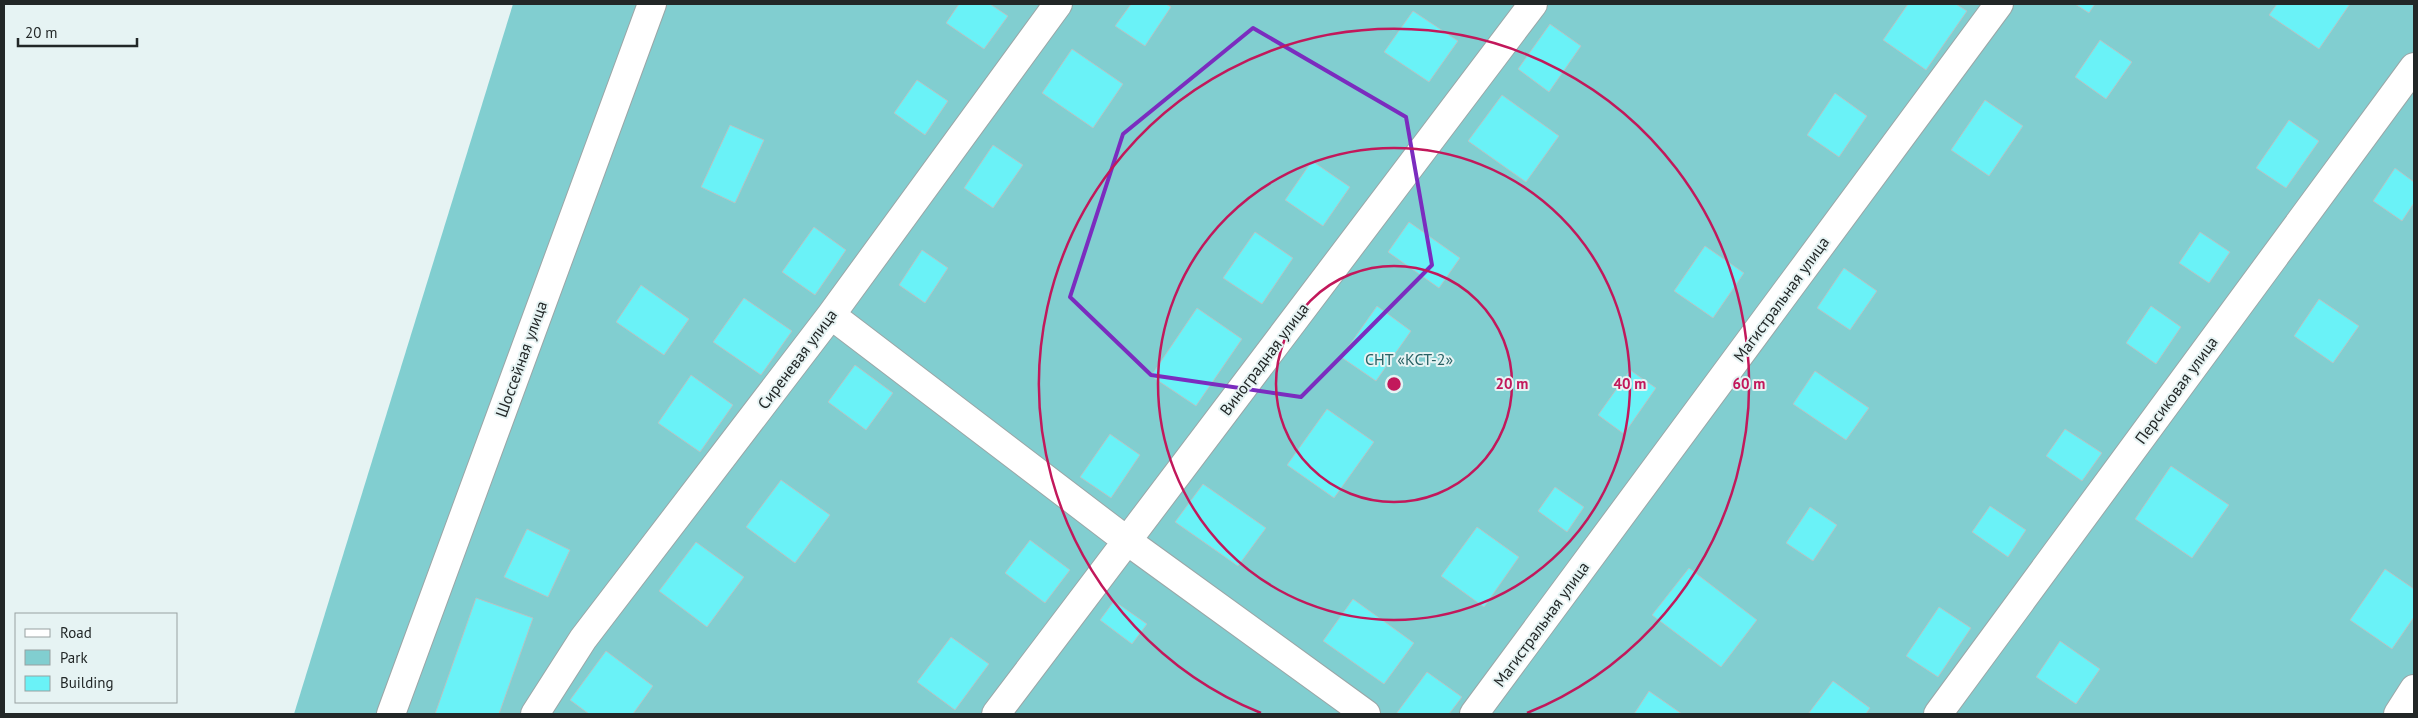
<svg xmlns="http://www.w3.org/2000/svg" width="2418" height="718" font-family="'PT Sans',sans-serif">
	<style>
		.green { fill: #81ced0 }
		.building { fill: #6af2f7; stroke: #b7c3c4 }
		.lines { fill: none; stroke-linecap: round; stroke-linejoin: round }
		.street-casing { stroke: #9aa6a7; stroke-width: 30 }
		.secondary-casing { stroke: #9aa6a7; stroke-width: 30 }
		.street { stroke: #fff; stroke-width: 28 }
		.secondary { stroke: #fff; stroke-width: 28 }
		.marked { fill: none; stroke: #7b2cbf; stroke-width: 4; stroke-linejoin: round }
		.ring { fill: none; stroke: #c2185b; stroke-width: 2.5 }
		.labels { text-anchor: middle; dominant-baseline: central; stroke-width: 4; stroke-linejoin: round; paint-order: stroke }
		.street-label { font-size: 16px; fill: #222727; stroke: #e6f3f3 }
		.park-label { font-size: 16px; fill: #286164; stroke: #e6f3f3 }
		.centre { fill: #c2185b; stroke: #e6f3f3; stroke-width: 2.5 }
		.ring-label { font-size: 15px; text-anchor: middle; font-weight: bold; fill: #c2185b; stroke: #e6f3f3; stroke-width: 4; stroke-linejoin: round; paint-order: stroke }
	</style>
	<rect width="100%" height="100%" fill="#e6f3f3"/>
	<path class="green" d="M 513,4 L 2414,4 L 2414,714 L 294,714 Z"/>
	<path class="building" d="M 959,4 L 990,4 L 1008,16 L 984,49 L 946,23 Z
		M 1131,4 L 1166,4 L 1171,7 L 1145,46 L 1115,26 Z
		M 1908,4 L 1956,4 L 1967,11 L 1926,70 L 1883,40 Z
		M 2075,4 L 2095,4 L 2089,13 Z
		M 2277,4 L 2350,4 L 2319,49 L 2269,15 Z
		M 1413,11 L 1458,41 L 1429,82 L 1384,52 Z
		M 1550,24 L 1581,46 L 1549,92 L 1518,69 Z
		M 2100,40 L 2132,62 L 2106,99 L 2075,77 Z
		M 1072,49 L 1123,84 L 1093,128 L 1042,93 Z
		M 917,80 L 948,101 L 925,135 L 894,113 Z
		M 1835,93 L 1867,116 L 1839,157 L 1807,135 Z
		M 1502,95 L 1559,136 L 1526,182 L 1468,141 Z
		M 1985,100 L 2023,126 L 1989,176 L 1951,150 Z
		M 2289,120 L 2319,141 L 2286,188 L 2256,168 Z
		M 730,125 L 764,140 L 735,203 L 701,187 Z
		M 993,145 L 1023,165 L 993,208 L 964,188 Z
		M 1312,161 L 1350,187 L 1323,226 L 1285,200 Z
		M 2395,168 L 2414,182 L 2414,203 L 2402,221 L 2373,201 Z
		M 1409,222 L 1460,258 L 1439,288 L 1388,252 Z
		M 814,227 L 846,250 L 815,295 L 782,272 Z
		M 1255,232 L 1293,258 L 1262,304 L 1223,278 Z
		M 2200,232 L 2230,252 L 2209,283 L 2179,263 Z
		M 1705,246 L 1744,273 L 1713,318 L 1674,291 Z
		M 922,250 L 948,268 L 925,303 L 899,285 Z
		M 1844,268 L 1877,291 L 1850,330 L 1817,308 Z
		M 641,285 L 689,319 L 664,355 L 616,322 Z
		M 744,298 L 792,331 L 761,375 L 713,342 Z
		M 2319,299 L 2359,326 L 2333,363 L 2294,336 Z
		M 1377,306 L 1411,331 L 1376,381 L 1341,357 Z
		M 2151,306 L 2181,327 L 2156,364 L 2126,343 Z
		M 1197,308 L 1242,339 L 1196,406 L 1151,376 Z
		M 855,365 L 893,393 L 866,430 L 828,402 Z
		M 1630,370 L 1656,388 L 1624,434 L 1598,415 Z
		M 1815,371 L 1869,408 L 1846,440 L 1793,404 Z
		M 691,375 L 733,405 L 700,452 L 658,423 Z
		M 1327,409 L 1374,442 L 1334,498 L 1287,465 Z
		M 2065,429 L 2102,453 L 2082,481 L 2046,456 Z
		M 1110,434 L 1140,455 L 1111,498 L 1080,477 Z
		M 2171,466 L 2229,505 L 2192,558 L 2135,519 Z
		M 781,480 L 830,515 L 795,563 L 746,527 Z
		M 1203,484 L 1266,528 L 1238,566 L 1175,522 Z
		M 1555,487 L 1584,507 L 1567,532 L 1538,511 Z
		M 1990,506 L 2026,530 L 2008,557 L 1972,532 Z
		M 1810,507 L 1837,525 L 1813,561 L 1786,543 Z
		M 1477,527 L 1519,557 L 1484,607 L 1441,576 Z
		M 527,529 L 570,550 L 548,597 L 504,577 Z
		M 1030,540 L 1070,570 L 1045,603 L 1005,573 Z
		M 696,542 L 744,577 L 707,627 L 659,591 Z
		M 1689,568 L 1757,620 L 1721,667 L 1652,615 Z
		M 2385,569 L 2414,589 L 2414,617 L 2392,649 L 2350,620 Z
		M 476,598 L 533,618 L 499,714 L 435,714 Z
		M 1353,599 L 1414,643 L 1384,684 L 1323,641 Z
		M 1114,601 L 1147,624 L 1132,644 L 1100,620 Z
		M 1939,607 L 1971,628 L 1938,677 L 1906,656 Z
		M 951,637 L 989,664 L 955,710 L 917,682 Z
		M 2060,641 L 2100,669 L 2076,704 L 2036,677 Z
		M 606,651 L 653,686 L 633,714 L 589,714 L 570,700 Z
		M 1427,672 L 1462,697 L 1449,714 L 1396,714 Z
		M 1833,681 L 1870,708 L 1866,714 L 1808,714 Z
		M 1649,691 L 1682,714 L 1634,714 Z"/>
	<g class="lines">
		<defs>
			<path id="street" d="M 831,315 L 1126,540 L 1366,714
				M 535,714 L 583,639 L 831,315 L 1058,4
				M 996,714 L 1533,4
				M 1474,714 L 1999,4
				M 1938,714 L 2414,67
				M 2398,714 L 2414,689"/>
			<path id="secondary" d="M 391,714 L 652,4"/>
		</defs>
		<use href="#street" class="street-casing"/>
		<use href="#secondary" class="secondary-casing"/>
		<use href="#street" class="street"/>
		<use href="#secondary" class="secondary"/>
	</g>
	<path class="marked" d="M 1253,28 L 1406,117 L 1432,265 L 1301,397 L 1151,375 L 1070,297 L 1123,134 Z"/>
	<g class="ring">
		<circle cx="1394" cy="384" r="118"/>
		<circle cx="1394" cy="384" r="236"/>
		<path d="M1261 713A355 355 0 1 1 1527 713"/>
	</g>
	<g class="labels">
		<g class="street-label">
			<text transform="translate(1781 299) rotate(-54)">Магистральная улица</text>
			<text transform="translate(521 359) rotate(-70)">Шоссейная улица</text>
			<text transform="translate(797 359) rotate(-53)">Сиреневая улица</text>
			<text transform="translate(1264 359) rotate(-53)">Виноградная улица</text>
			<text transform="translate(2176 390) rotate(-54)">Персиковая улица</text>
			<text transform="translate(1541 624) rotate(-54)">Магистральная улица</text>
		</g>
		<g class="park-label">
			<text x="1409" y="359">СНТ «КСТ-2»</text>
		</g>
	</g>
	<circle cx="1394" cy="384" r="8" class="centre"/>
	<g class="ring-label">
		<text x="1512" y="389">20 m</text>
		<text x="1630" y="389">40 m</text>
		<text x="1749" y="389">60 m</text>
	</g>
	<rect width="2418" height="718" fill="none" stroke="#222727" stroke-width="10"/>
	<rect x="15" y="613" width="162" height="90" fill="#e6f3f3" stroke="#98a1a1"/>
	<rect x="25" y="629" width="25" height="8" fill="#ffffff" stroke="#98a1a1"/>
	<text x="60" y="638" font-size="15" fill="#222727">Road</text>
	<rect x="25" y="650" width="25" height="15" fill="#81ced0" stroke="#98a1a1"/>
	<text x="60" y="663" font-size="15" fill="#222727">Park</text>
	<rect x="25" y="676" width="25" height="15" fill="#6af2f7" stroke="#98a1a1"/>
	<text x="60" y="688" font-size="15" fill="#222727">Building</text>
	<path d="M18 38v8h119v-8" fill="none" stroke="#222727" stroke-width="2.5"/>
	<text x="25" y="38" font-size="15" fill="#222727" stroke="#e6f3f3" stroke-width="4" paint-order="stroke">20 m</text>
</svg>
